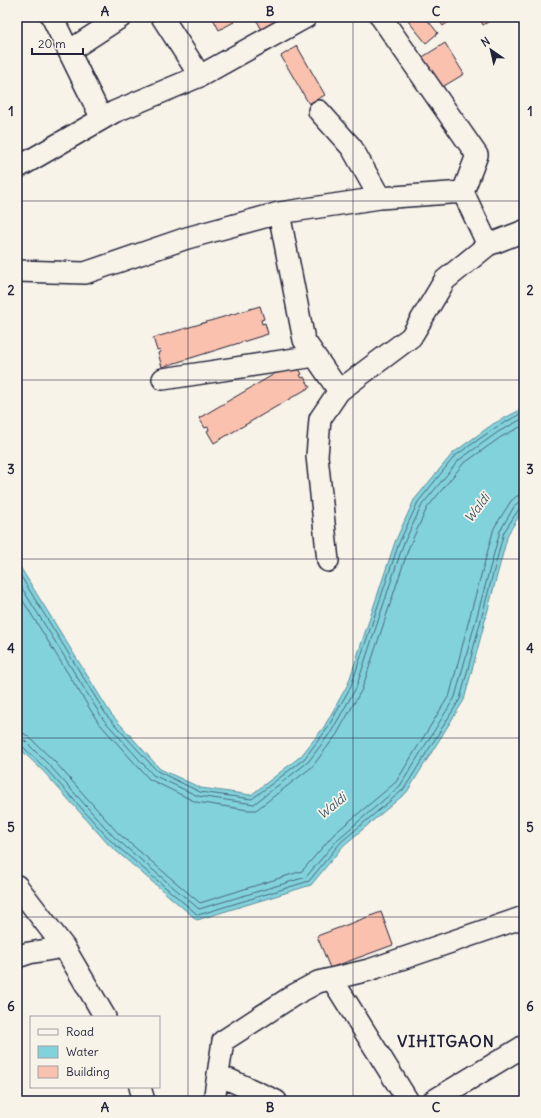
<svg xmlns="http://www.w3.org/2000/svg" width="541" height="1118" font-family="Delius,sans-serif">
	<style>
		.water { fill: #82d2dc; stroke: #5c8c9c }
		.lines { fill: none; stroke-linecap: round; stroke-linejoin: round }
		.shore { stroke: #48687b; stroke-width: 1 }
		.building { fill: #f9c1ae; stroke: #22223b }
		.minor-casing { stroke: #22223b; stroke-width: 24 }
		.minor { stroke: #f7f3e8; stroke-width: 21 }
		.grid { fill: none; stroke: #22223b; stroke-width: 1; stroke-opacity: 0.55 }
		.labels { text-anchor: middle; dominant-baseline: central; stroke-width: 3.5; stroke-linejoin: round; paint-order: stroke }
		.water-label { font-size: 13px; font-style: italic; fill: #3f576b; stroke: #f7f3e8 }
		.district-label { font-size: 16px; font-weight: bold; letter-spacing: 1px; fill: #22223b; stroke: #f7f3e8 }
		.neatline { fill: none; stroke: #22223b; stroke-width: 1.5 }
		.grid-label { font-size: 13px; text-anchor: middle; font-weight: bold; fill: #22223b }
	</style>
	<rect width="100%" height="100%" fill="#f7f3e8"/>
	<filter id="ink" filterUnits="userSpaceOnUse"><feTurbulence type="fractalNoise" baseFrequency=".025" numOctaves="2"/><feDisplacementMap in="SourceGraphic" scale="8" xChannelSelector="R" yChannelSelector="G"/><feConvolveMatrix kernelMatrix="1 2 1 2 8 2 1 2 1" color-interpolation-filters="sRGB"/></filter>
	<g filter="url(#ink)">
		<path class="water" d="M 524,408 L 524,508 L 508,534 L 464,700 L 407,792 L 344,845 L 311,885 L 197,920 L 108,844 L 44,772 L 17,746 L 17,562 L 111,714 L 160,769 L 201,788 L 251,795 L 301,756 L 324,727 L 348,684 L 395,542 L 414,500 L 453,453 L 493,424 Z"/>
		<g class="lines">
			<path class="shore" d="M 17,570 L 107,716 L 157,771 L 200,792 L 252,799 L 304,759 L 327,729 L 351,686 L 399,543 L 418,502 L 455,456 L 495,428 L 524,412
				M 17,580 L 103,719 L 153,775 L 198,796 L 254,804 L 308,762 L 331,732 L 356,688 L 403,545 L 422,505 L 459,460 L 498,432 L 524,418
				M 17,591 L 98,722 L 149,779 L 196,802 L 248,810 L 256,810 L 312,767 L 337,734 L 362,689 L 409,547 L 427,508 L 463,464 L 501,437 L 524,425
				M 17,733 L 23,733 L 29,737 L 55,762 L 118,833 L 200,903 L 302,871 L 334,834 L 396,782 L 450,694 L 472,608 L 494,528 L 511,501 L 517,496 L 524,495
				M 17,739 L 25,741 L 50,766 L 114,837 L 199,909 L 306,877 L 338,839 L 400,786 L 455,697 L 500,531 L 515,505 L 519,502 L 524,501
				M 17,744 L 21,745 L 47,770 L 111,841 L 198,915 L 309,881 L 341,842 L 404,789 L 460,699 L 504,532 L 519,509 L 524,506"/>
		</g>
		<path class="building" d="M 212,17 L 231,17 L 234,22 L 219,30 Z
			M 255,17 L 279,17 L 282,23 L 263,32 Z
			M 413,17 L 425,17 L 438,33 L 426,43 L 408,21 Z
			M 437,17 L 455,17 L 443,26 Z
			M 479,17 L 496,17 L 483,25 Z
			M 445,43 L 464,74 L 439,89 L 421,58 Z
			M 297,46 L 325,95 L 309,104 L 281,56 Z
			M 260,306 L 264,319 L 261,320 L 262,324 L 265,323 L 268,334 L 162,367 L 158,353 L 161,352 L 160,349 L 157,350 L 153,338 Z
			M 295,362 L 302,374 L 300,375 L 302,378 L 304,377 L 310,387 L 214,443 L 207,431 L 209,430 L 208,427 L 205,428 L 199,418 Z
			M 381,912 L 393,945 L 330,968 L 317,936 Z"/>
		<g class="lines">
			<defs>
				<path id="minor" d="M 52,17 L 102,119
					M 162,17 L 200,76
					M 381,17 L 477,155 L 463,192 L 488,245
					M 69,51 L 121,17
					M 319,111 L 352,148 L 380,198
					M 17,168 L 114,112 L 200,76 L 306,17
					M 279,213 L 380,198 L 463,192
					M 17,271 L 85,273 L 187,238 L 279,213 L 304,340 L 339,391 L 411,337 L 445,280 L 488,245 L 524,231
					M 163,379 L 315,356
					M 328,561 L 317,456 L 320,419 L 339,391
					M 17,886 L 64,947 L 105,1017
					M 17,957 L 29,953 L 64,947
					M 332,979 L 408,1101
					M 219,1075 L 276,1101
					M 140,1087 L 144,1101
					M 214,1101 L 223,1041 L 294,995 L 318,982 L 369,970 L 524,917
					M 433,1101 L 524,1046"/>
			</defs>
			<use href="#minor" class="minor-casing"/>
			<use href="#minor" class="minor"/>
		</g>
	</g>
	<path class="grid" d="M 188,17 L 188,1101M 353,17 L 353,1101M 17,201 L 524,201M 17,380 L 524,380M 17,559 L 524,559M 17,738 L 524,738M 17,917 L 524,917"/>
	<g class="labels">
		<g class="water-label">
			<text transform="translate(477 508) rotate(-53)">Waldi</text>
			<text transform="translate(332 806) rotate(-39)">Waldi</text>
		</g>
		<g class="district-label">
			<text x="446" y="1041">VIHITGAON</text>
		</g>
	</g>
	<rect width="541" height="1118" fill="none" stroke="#f7f3e8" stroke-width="44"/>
	<rect x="30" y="1016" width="130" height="72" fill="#f7f3e8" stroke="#a29fa3"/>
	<rect x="38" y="1029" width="20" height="6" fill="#f7f3e8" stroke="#a29fa3"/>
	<text x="66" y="1036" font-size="12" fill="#22223b">Road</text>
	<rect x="38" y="1046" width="20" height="12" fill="#82d2dc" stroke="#a29fa3"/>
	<text x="66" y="1056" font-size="12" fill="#22223b">Water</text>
	<rect x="38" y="1066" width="20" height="12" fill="#f9c1ae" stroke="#a29fa3"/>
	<text x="66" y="1076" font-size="12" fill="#22223b">Building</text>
	<g transform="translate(491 50) rotate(326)" stroke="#f7f3e8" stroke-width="3" paint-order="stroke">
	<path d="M0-3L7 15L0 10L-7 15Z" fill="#22223b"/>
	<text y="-6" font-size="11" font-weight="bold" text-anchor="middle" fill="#22223b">N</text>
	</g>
	<path d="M32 48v6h51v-6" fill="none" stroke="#22223b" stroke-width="2"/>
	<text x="38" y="48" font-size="12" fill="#22223b" stroke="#f7f3e8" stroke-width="3" paint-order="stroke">20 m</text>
	<rect x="22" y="22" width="497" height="1074" class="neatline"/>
	<g class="grid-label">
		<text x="105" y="16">A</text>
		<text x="270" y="16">B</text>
		<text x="436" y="16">C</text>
		<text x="11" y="116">1</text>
		<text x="530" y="116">1</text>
		<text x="11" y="295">2</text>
		<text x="530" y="295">2</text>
		<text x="11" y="474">3</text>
		<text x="530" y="474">3</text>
		<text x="11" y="653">4</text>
		<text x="530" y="653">4</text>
		<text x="11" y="832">5</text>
		<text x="530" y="832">5</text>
		<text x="11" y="1011">6</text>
		<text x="530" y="1011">6</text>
		<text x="105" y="1112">A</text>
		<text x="270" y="1112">B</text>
		<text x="436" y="1112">C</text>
	</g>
</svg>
